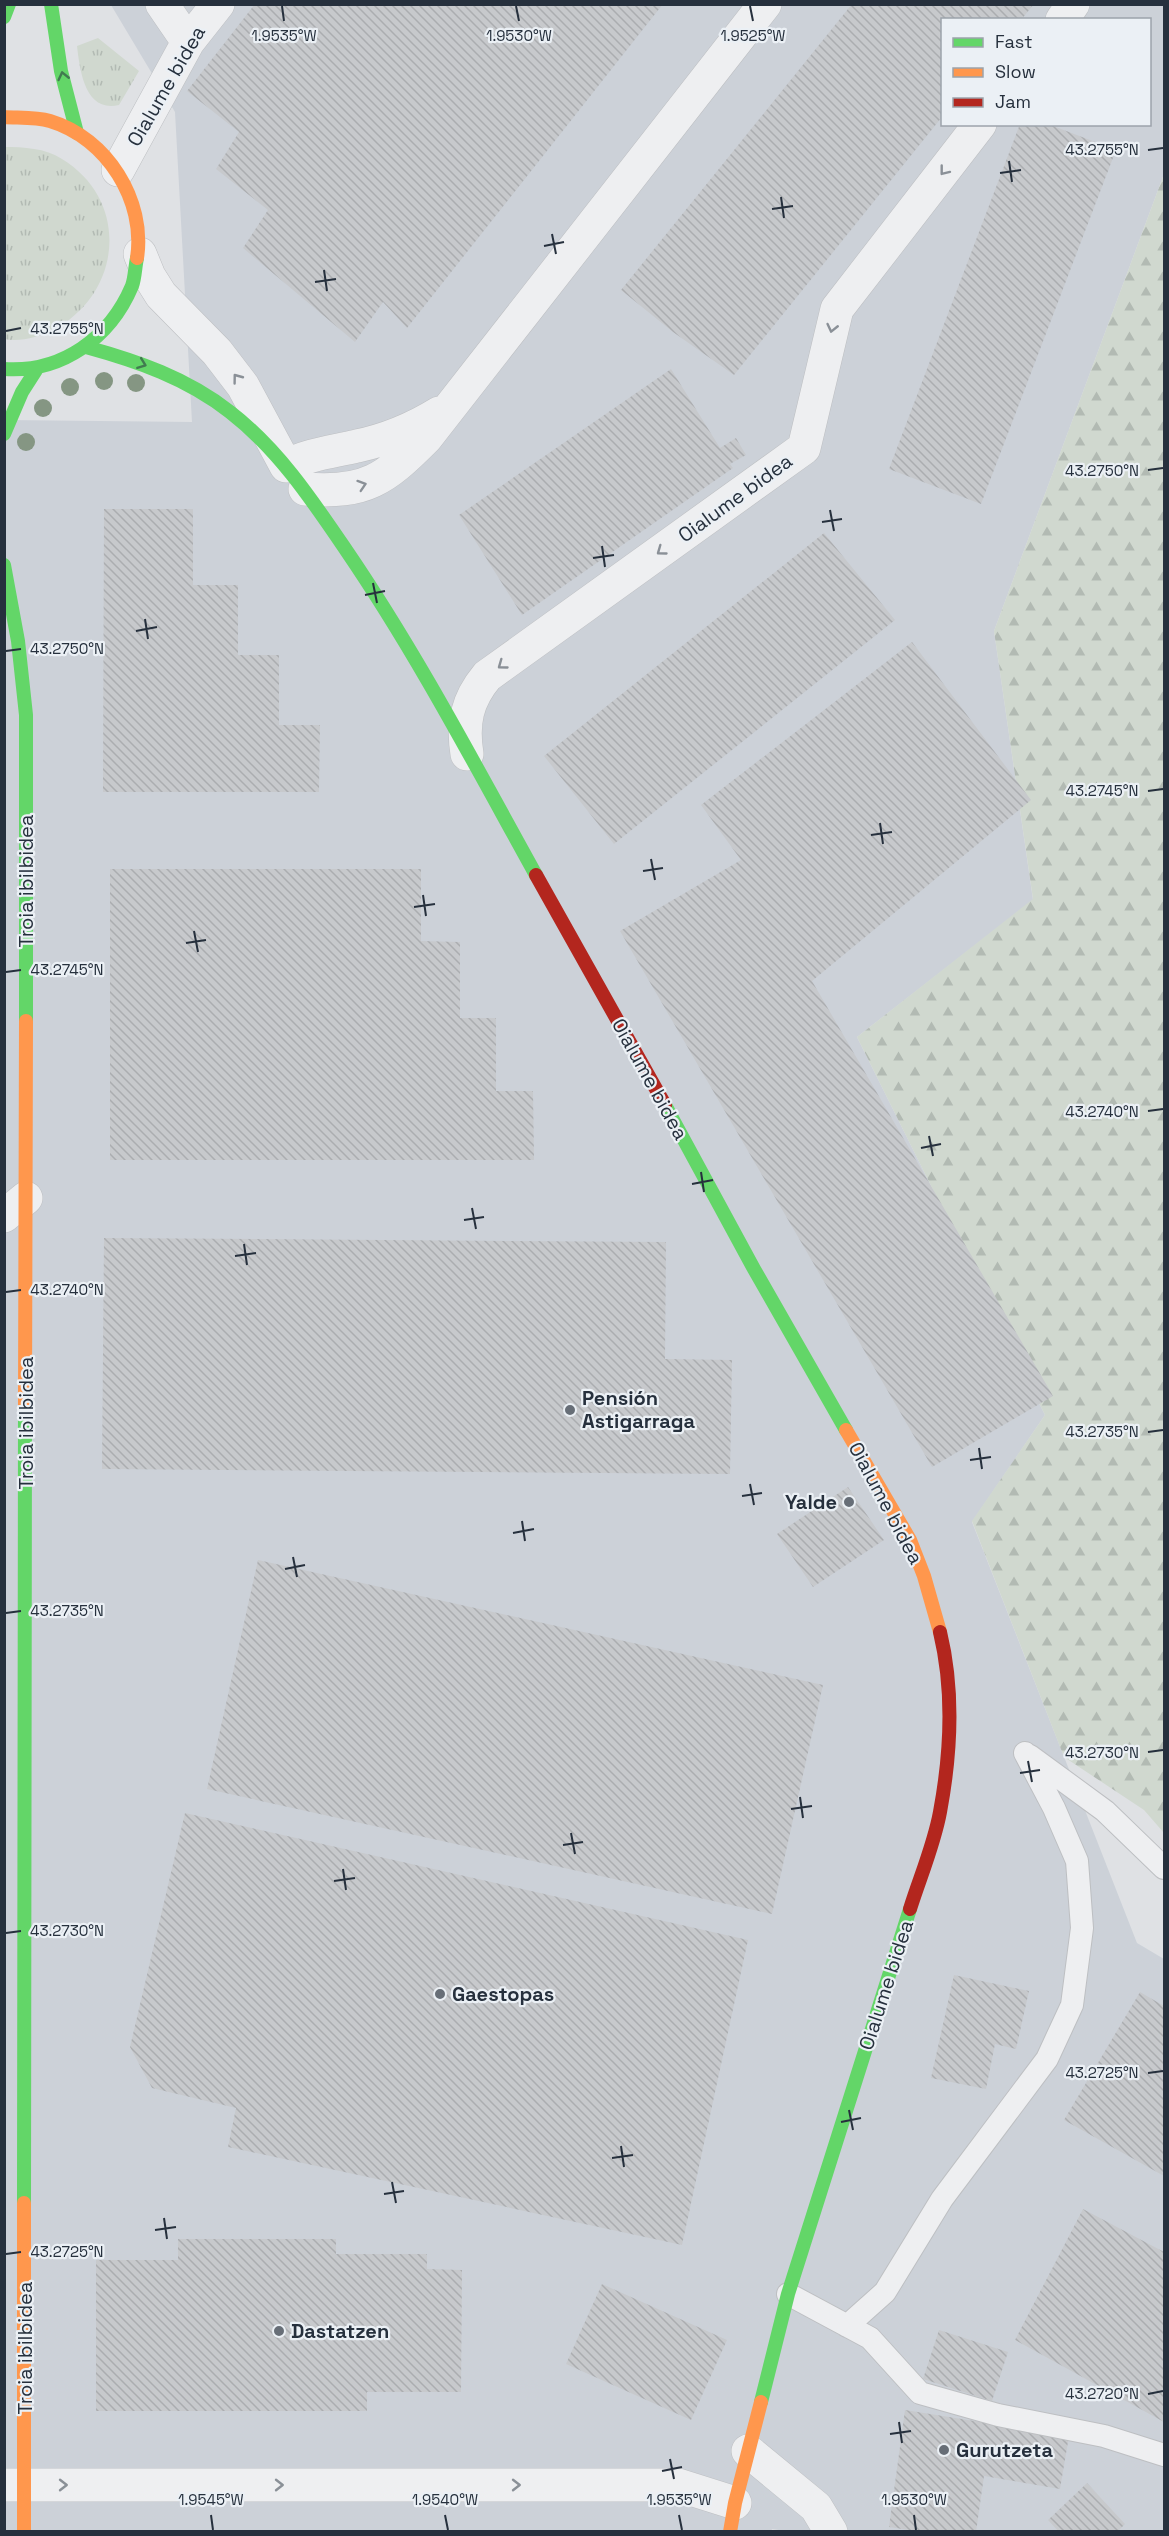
<svg xmlns="http://www.w3.org/2000/svg" width="1169" height="2536" font-family="'Space Grotesk',sans-serif">
	<style>
		.built { fill: #ccd1d8; fill-rule: evenodd }
		.grass { fill: url(#grass-tufts) }
		.forest { fill: url(#forest-firs) }
		.building { fill: url(#building-back-hatch) }
		.lines { fill: none; stroke-linecap: round; stroke-linejoin: round }
		.lane-casing { stroke: #bdbfc2; stroke-width: 24 }
		.street-casing { stroke: #bdbfc2; stroke-width: 34 }
		.lane { stroke: #eeeff1; stroke-width: 22 }
		.street { stroke: #eeeff1; stroke-width: 33 }
		.fast { stroke: #63d668; stroke-width: 14 }
		.slow { stroke: #ff974d; stroke-width: 14 }
		.jam { stroke: #b3261e; stroke-width: 14 }
		.tree { fill: #859683 }
		.oneway { stroke: #417b50 }
		.oneway2 { stroke: #8a9097 }
		.ticks { fill: none; stroke: #26303d; stroke-width: 2 }
		.poi-dot { fill: #676e77; stroke: #ebf0f5; stroke-width: 2 }
		.labels { text-anchor: middle; dominant-baseline: central; stroke-width: 4.5; stroke-linejoin: round; paint-order: stroke }
		.street-label { font-size: 20px; fill: #26303d; stroke: #ebf0f5 }
		.poi-label { font-size: 20px; font-weight: bold; fill: #26303d; stroke: #ebf0f5; text-anchor: start }
		.ticks-label { font-size: 15px; text-anchor: middle; fill: #26303d; stroke: #ebf0f5; stroke-width: 4.5; stroke-linejoin: round; paint-order: stroke }
	</style>
	<defs>
		<pattern id="grass-tufts" width="24" height="20" patternUnits="userSpaceOnUse" patternTransform="scale(1.5)"><rect width="24" height="20" fill="#d0d8cf"/><path d="M3 7l-1-3M5 7V3M7 7l1-3M15 17l-1-3M17 17v-4M19 17l1-3" fill="none" stroke="#b2bab3"/></pattern>
		<pattern id="forest-firs" width="22" height="20" patternUnits="userSpaceOnUse" patternTransform="scale(1.5)"><rect width="22" height="20" fill="#d0d8cf"/><path d="M5 1l3.5 6h-7zM16 11l3.5 6h-7z" fill="#b2bab3"/></pattern>
		<pattern id="building-back-hatch" width="6" height="6" patternUnits="userSpaceOnUse" patternTransform="scale(1.5)"><rect width="6" height="6" fill="#c7c9cc"/><path d="M-1 5l2 2M0 0l6 6M5-1l2 2" fill="none" stroke="#abadb0"/></pattern>
	</defs>
	<rect width="100%" height="100%" fill="#dfe1e4"/>
	<path class="built" d="M 111,5 L 1164,5 L 1164,174 L 994,631 L 1033,900 L 857,1037 L 1045,1415 L 972,1522 L 1137,1943 L 1164,1959 L 1164,2531 L 792,2532 L 772,2529 L 771,2532 L 5,2532 L 5,420 L 192,422 L 175,112 ZM 942,20 L 1150,20 L 1150,124 L 942,124 Z"/>
	<path class="grass" d="M 98,38 L 139,71 L 119,105 C 85,113 80,71 77,46 Z
		M 4,147 C 24,147 45,148 62,159 C 131,201 122,294 53,330 C 40,337 20,342 4,339 Z"/>
	<path class="forest" d="M 1164,174 L 1164,1833 L 1144,1810 L 1064,1757 L 972,1521 L 1045,1415 L 857,1037 L 1033,899 L 994,631 Z"/>
	<path class="building" d="M 255,4 L 663,4 L 407,328 L 383,302 L 355,342 L 243,248 L 268,210 L 216,169 L 239,132 L 187,91 Z
		M 852,4 L 1034,4 L 1021,20 L 942,20 L 942,117 L 734,375 L 673,332 L 621,290 Z
		M 1020,124 L 1048,124 L 1116,150 L 981,504 L 889,469 Z
		M 671,369 L 720,448 L 736,438 L 746,455 L 730,464 L 733,468 L 522,615 L 459,515 Z
		M 104,509 L 193,509 L 193,585 L 238,585 L 238,655 L 279,655 L 279,725 L 320,725 L 319,792 L 103,792 Z
		M 824,533 L 895,620 L 614,844 L 544,756 Z
		M 912,642 L 1031,800 L 812,981 L 1053,1396 L 932,1467 L 620,931 L 741,860 L 701,805 Z
		M 110,869 L 421,869 L 421,941 L 460,942 L 460,1018 L 496,1018 L 496,1091 L 533,1091 L 534,1160 L 110,1160 Z
		M 104,1238 L 666,1242 L 665,1359 L 732,1360 L 730,1474 L 102,1469 Z
		M 848,1487 L 884,1540 L 813,1587 L 777,1534 Z
		M 258,1560 L 823,1685 L 772,1914 L 207,1789 Z
		M 185,1813 L 748,1940 L 682,2245 L 228,2147 L 236,2108 L 152,2088 L 130,2047 Z
		M 954,1975 L 1029,1991 L 1016,2049 L 995,2044 L 986,2089 L 931,2078 Z
		M 1140,1992 L 1164,2006 L 1164,2176 L 1064,2120 Z
		M 1083,2209 L 1164,2252 L 1164,2422 L 1015,2340 Z
		M 178,2239 L 336,2239 L 336,2254 L 427,2254 L 427,2269 L 462,2270 L 461,2392 L 367,2392 L 367,2411 L 96,2411 L 96,2260 L 178,2260 Z
		M 602,2284 L 727,2340 L 691,2420 L 566,2364 Z
		M 939,2330 L 1008,2352 L 992,2401 L 923,2379 Z
		M 905,2410 L 1069,2436 L 1060,2489 L 984,2476 L 976,2532 L 922,2532 L 889,2527 Z
		M 1087,2483 L 1125,2524 L 1117,2532 L 1059,2532 L 1048,2520 Z"/>
	<g class="lines">
		<defs>
			<path id="lane" d="M 1030,1756 L 1105,1811 L 1164,1868
				M 788,2294 L 870,2338 L 920,2393 L 998,2415 L 1104,2436 L 1164,2455
				M 847,2326 L 885,2292 L 942,2199 L 1047,2059 L 1072,2005 L 1082,1928 L 1077,1861 L 1054,1808 L 1025,1753"/>
			<path id="street" d="M 162,4 L 188,42
				M 1062,20 L 1073,4
				M 118,170 L 188,42 L 218,4
				M 140,254 L 149,276 L 161,295 L 217,352 L 243,386 L 286,466 C 309,454 332,452 357,446 C 386,440 413,429 439,413
				M 305,489 C 366,494 385,479 426,438 L 765,4
				M 467,754 C 462,723 467,700 487,676 L 804,448 L 837,309 L 980,124
				M 4,1216 L 26,1198
				M 748,2451 L 816,2507 L 831,2532
				M 4,2485 L 678,2485 L 735,2503"/>
		</defs>
		<use href="#lane" class="lane-casing"/>
		<use href="#street" class="street-casing"/>
		<use href="#lane" class="lane"/>
		<use href="#street" class="street"/>
		<path class="fast" d="M 51,4 L 61,71 L 77,133
			M 4,17 L 9,4
			M 86,347 C 137,361 187,378 230,412 C 278,449 312,500 346,550 C 417,654 475,765 536,875
			M 4,369 C 62,373 110,338 132,286 C 135,278 135,267 137,258
			M 4,434 L 22,392 L 38,367
			M 4,565 L 18,641 L 26,715 L 26,1021
			M 665,1105 L 754,1269 L 846,1430
			M 24,2203 L 25,1406
			M 761,2402 L 788,2294 L 910,1909"/>
		<path class="slow" d="M 4,117 C 19,118 36,117 50,121 C 107,138 146,201 137,258
			M 25,1406 L 26,1021
			M 846,1430 L 910,1540 L 924,1576 L 940,1632
			M 24,2532 L 24,2203
			M 730,2532 L 735,2503 L 761,2402"/>
		<path class="jam" d="M 536,875 L 665,1105
			M 910,1909 C 920,1877 934,1845 940,1812 C 951,1753 954,1690 940,1632"/>
	</g>
	<g class="tree">
		<circle cx="104" cy="381" r="9"/>
		<circle cx="136" cy="383" r="9"/>
		<circle cx="70" cy="387" r="9"/>
		<circle cx="43" cy="408" r="9"/>
		<circle cx="26" cy="442" r="9"/>
	</g>
	<defs><path id="oneway-chevron" d="M-2-3.5L2.5 0L-2 3.5" fill="none" stroke-width="1.6" stroke-linecap="round" stroke-linejoin="round" transform="scale(1.5)"/></defs>
	<g class="oneway">
		<use href="#oneway-chevron" transform="translate(63 76) rotate(-103)"/>
		<use href="#oneway-chevron" transform="translate(142 364) rotate(21)"/>
	</g>
	<g class="oneway2">
		<use href="#oneway-chevron" transform="translate(944 171) rotate(128)"/>
		<use href="#oneway-chevron" transform="translate(832 328) rotate(103)"/>
		<use href="#oneway-chevron" transform="translate(237 378) rotate(-127)"/>
		<use href="#oneway-chevron" transform="translate(362 485) rotate(-18)"/>
		<use href="#oneway-chevron" transform="translate(661 551) rotate(144)"/>
		<use href="#oneway-chevron" transform="translate(502 665) rotate(144)"/>
		<use href="#oneway-chevron" transform="translate(63 2485)"/>
		<use href="#oneway-chevron" transform="translate(279 2485)"/>
		<use href="#oneway-chevron" transform="translate(516 2485)"/>
	</g>
	<path class="ticks" d="M 282,6 L 284,21M 516,6 L 519,21M 750,6 L 753,21M 1148,150 L 1163,148M 1009,161 L 1012,182M 1000,173 L 1021,170M 781,197 L 784,218M 772,209 L 793,206M 552,234 L 556,254M 544,246 L 564,242M 324,270 L 327,291M 315,282 L 336,279M 6,331 L 21,328M 1148,470 L 1163,468M 830,510 L 834,531M 822,522 L 842,519M 602,546 L 605,567M 593,558 L 614,555M 373,583 L 377,603M 365,595 L 385,591M 145,619 L 148,639M 136,631 L 157,627M 6,651 L 21,649M 1148,791 L 1163,789M 880,823 L 883,844M 871,835 L 892,832M 651,859 L 655,880M 643,871 L 663,868M 423,895 L 426,916M 414,907 L 435,904M 194,931 L 198,952M 186,943 L 206,940M 6,972 L 21,970M 1148,1111 L 1163,1109M 929,1136 L 933,1156M 921,1148 L 941,1144M 701,1172 L 704,1192M 692,1184 L 713,1180M 472,1208 L 476,1229M 464,1220 L 484,1217M 244,1244 L 247,1265M 235,1256 L 256,1253M 6,1292 L 21,1290M 1148,1432 L 1163,1430M 979,1448 L 982,1469M 970,1460 L 991,1457M 750,1484 L 754,1505M 742,1496 L 762,1493M 522,1521 L 525,1541M 513,1533 L 534,1529M 293,1557 L 297,1577M 285,1569 L 305,1565M 6,1613 L 21,1611M 1148,1752 L 1163,1750M 1028,1761 L 1032,1782M 1020,1773 L 1040,1770M 800,1797 L 803,1818M 791,1809 L 812,1806M 571,1833 L 575,1854M 563,1845 L 583,1842M 343,1869 L 346,1890M 334,1881 L 355,1878M 6,1933 L 21,1931M 1148,2073 L 1163,2071M 849,2110 L 853,2130M 841,2122 L 861,2118M 621,2146 L 624,2167M 612,2158 L 633,2155M 392,2182 L 396,2203M 384,2194 L 404,2191M 164,2218 L 167,2239M 155,2230 L 176,2227M 6,2254 L 21,2252M 1148,2394 L 1163,2391M 899,2422 L 902,2443M 890,2434 L 911,2431M 670,2459 L 674,2479M 662,2471 L 682,2467M 211,2515 L 213,2530M 445,2515 L 448,2530M 679,2515 L 682,2530M 914,2515 L 916,2530"/>
	<g class="poi-dot">
		<circle cx="570" cy="1410" r="6"/>
		<circle cx="849" cy="1502" r="6"/>
		<circle cx="440" cy="1994" r="6"/>
		<circle cx="279" cy="2331" r="6"/>
		<circle cx="944" cy="2450" r="6"/>
	</g>
	<g class="labels">
		<g class="street-label">
			<text transform="translate(166 86) rotate(-60)">Oialume bidea</text>
			<text transform="translate(735 498) rotate(-36)">Oialume bidea</text>
			<text transform="translate(26 881) rotate(-90)">Troia ibilbidea</text>
			<text transform="translate(650 1079) rotate(61)">Oialume bidea</text>
			<text transform="translate(26 1423) rotate(-90)">Troia ibilbidea</text>
			<text transform="translate(886 1503) rotate(62)">Oialume bidea</text>
			<text transform="translate(886 1985) rotate(-72)">Oialume bidea</text>
			<text transform="translate(25 2348) rotate(-90)">Troia ibilbidea</text>
		</g>
		<g class="poi-label">
			<text x="582" y="1398">Pensión<tspan x="582" dy="23">Astigarraga</tspan></text>
			<text x="837" y="1502" text-anchor="end">Yalde</text>
			<text x="452" y="1994">Gaestopas</text>
			<text x="291" y="2331">Dastatzen</text>
			<text x="956" y="2450">Gurutzeta</text>
		</g>
	</g>
	<g class="ticks-label">
		<text x="284" y="41">1.9535°W</text>
		<text x="519" y="41">1.9530°W</text>
		<text x="753" y="41">1.9525°W</text>
		<text x="1102" y="155">43.2755°N</text>
		<text x="67" y="334">43.2755°N</text>
		<text x="1102" y="476">43.2750°N</text>
		<text x="67" y="654">43.2750°N</text>
		<text x="1102" y="796">43.2745°N</text>
		<text x="67" y="975">43.2745°N</text>
		<text x="1102" y="1117">43.2740°N</text>
		<text x="67" y="1295">43.2740°N</text>
		<text x="1102" y="1437">43.2735°N</text>
		<text x="67" y="1616">43.2735°N</text>
		<text x="1102" y="1758">43.2730°N</text>
		<text x="67" y="1936">43.2730°N</text>
		<text x="1102" y="2078">43.2725°N</text>
		<text x="67" y="2257">43.2725°N</text>
		<text x="1102" y="2399">43.2720°N</text>
		<text x="211" y="2505">1.9545°W</text>
		<text x="445" y="2505">1.9540°W</text>
		<text x="679" y="2505">1.9535°W</text>
		<text x="914" y="2505">1.9530°W</text>
	</g>
	<rect width="1169" height="2536" fill="none" stroke="#26303d" stroke-width="12"/>
	<rect x="941" y="18" width="210" height="108" fill="#ebf0f5" stroke="#9ca3ab" stroke-width="1.5"/>
	<rect x="953" y="38" width="30" height="9" fill="#63d668" stroke="#9ca3ab" stroke-width="1.5"/>
	<text x="995" y="48" font-size="18" fill="#26303d">Fast</text>
	<rect x="953" y="68" width="30" height="9" fill="#ff974d" stroke="#9ca3ab" stroke-width="1.5"/>
	<text x="995" y="78" font-size="18" fill="#26303d">Slow</text>
	<rect x="953" y="98" width="30" height="9" fill="#b3261e" stroke="#9ca3ab" stroke-width="1.5"/>
	<text x="995" y="108" font-size="18" fill="#26303d">Jam</text>
</svg>
